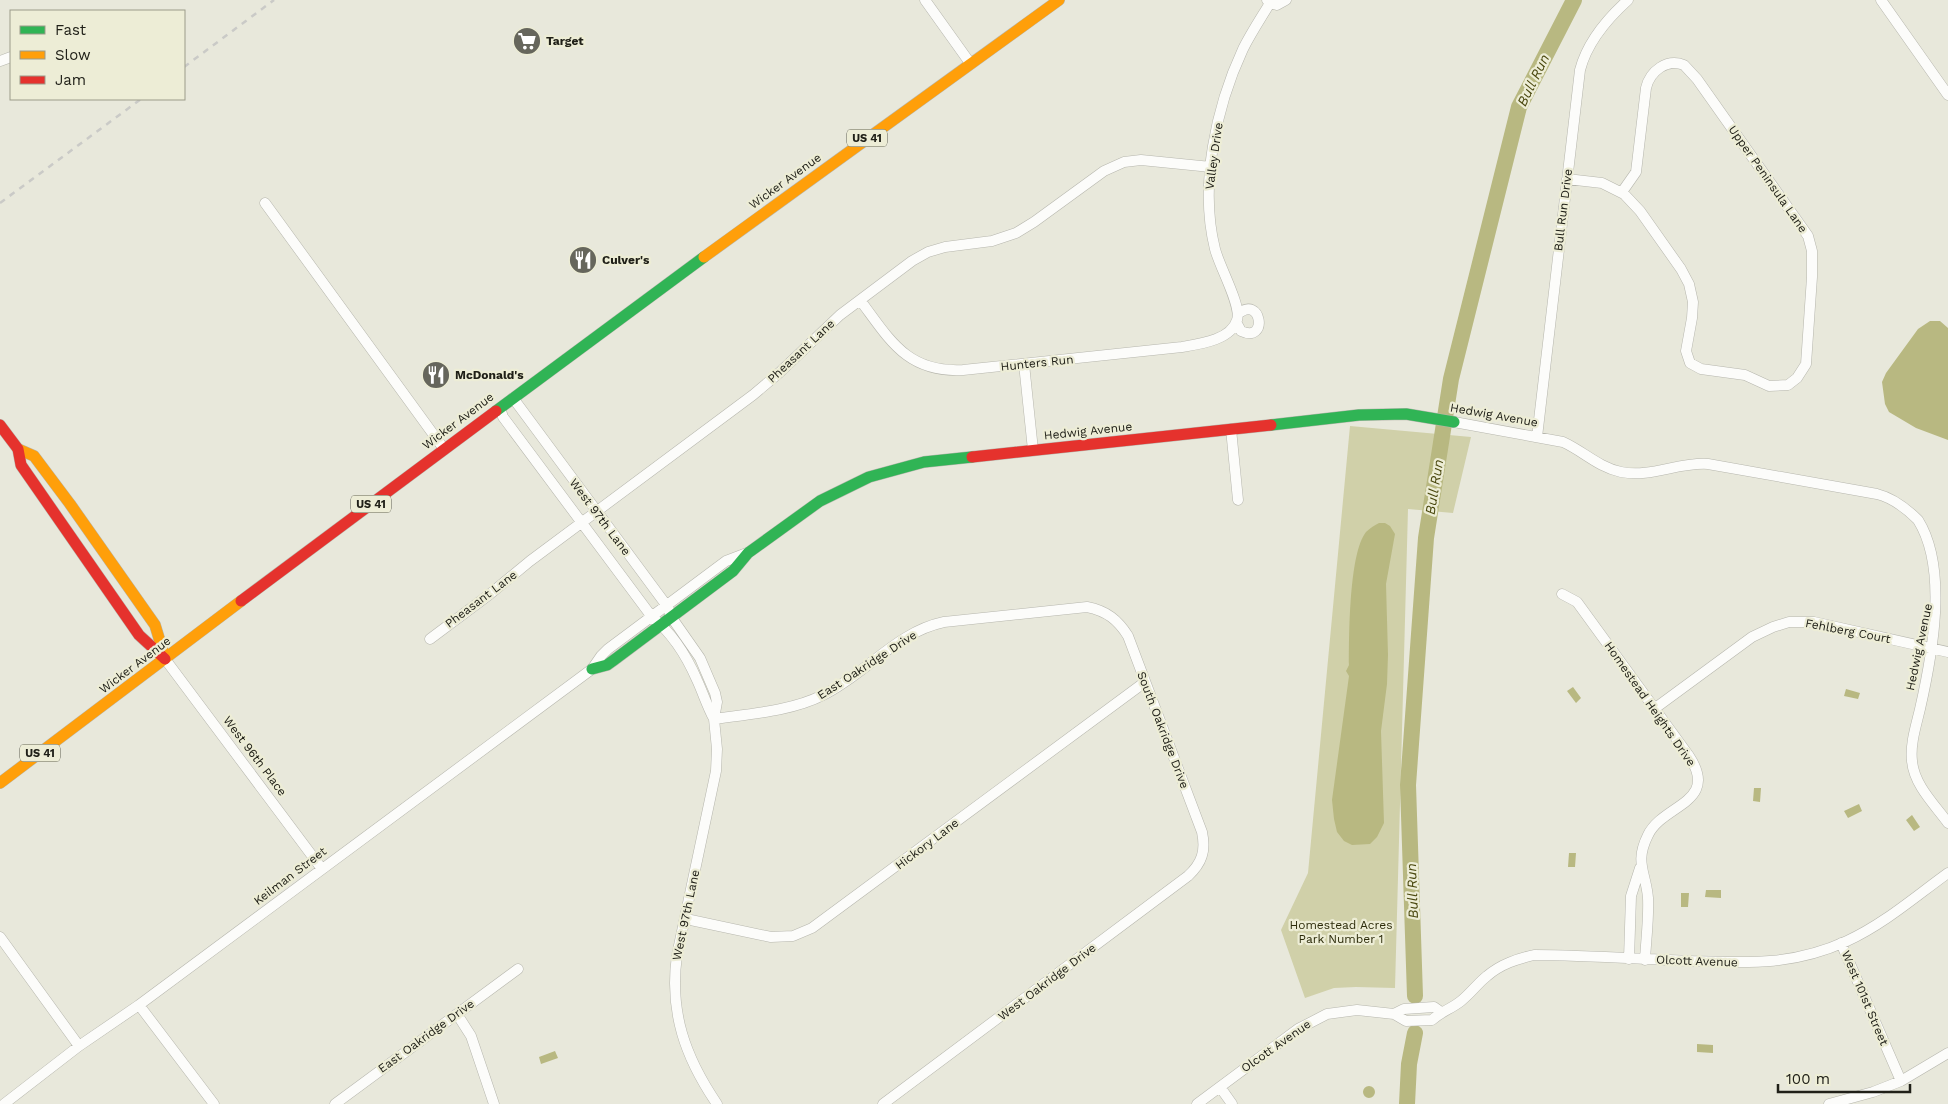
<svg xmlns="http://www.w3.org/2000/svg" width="1948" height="1104" font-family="'Work Sans',sans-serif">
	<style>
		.green { fill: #d0d0a9 }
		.water { fill: #b8b881 }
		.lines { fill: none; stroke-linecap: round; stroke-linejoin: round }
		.river { stroke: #b8b881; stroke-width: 16 }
		.street-casing { stroke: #b6b6ad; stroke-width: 11 }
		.fast-casing { stroke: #b6b6ad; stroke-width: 12 }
		.slow-casing { stroke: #b6b6ad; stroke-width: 12 }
		.jam-casing { stroke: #b6b6ad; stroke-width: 12 }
		.street { stroke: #fcfcfa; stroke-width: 10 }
		.fast { stroke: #30b455; stroke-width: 11 }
		.slow { stroke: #ff9f0a; stroke-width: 11 }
		.jam { stroke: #e5322d; stroke-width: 11 }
		.rail { stroke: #cacac7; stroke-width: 2.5; stroke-dasharray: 6 6; stroke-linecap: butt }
		.labels { text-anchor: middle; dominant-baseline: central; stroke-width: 4.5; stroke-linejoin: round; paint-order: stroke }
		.shield { fill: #ededd6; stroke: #5e5e51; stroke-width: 1 }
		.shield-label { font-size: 11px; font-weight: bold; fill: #202018 }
		.poi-label { font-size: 12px; font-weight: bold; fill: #202018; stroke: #ededd6; text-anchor: start }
		.street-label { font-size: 12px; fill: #202018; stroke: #ededd6 }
		.park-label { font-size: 12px; fill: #2d2c0b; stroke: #ededd6 }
		.water-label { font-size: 14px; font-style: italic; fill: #49470e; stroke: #ededd6 }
	</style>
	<rect width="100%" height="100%" fill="#e8e8db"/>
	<path class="green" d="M 1350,426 L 1471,437 L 1453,513 L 1408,509 L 1395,988 L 1356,987 L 1334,988 L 1305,998 L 1281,930 L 1308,873 Z"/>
	<path class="water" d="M 1930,321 L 1940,321 L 1948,328 L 1948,440 L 1916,428 L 1889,412 L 1885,404 L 1882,382 L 1886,373 L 1918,329 Z
		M 1379,523 L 1385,523 L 1390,526 L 1395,534 L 1386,584 L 1388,655 L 1387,684 L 1381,731 L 1384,823 L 1377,837 L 1370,844 L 1352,845 L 1344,841 L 1337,832 L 1334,819 L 1332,800 L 1349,676 L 1346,671 L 1349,665 C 1349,636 1349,553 1366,532 C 1370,528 1375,525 1379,523 Z
		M 1573,687 L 1581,698 L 1576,703 L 1567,691 Z
		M 1846,689 L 1860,693 L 1858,699 L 1844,696 Z
		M 1754,788 L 1761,788 L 1760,802 L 1753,801 Z
		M 1859,804 L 1862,811 L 1848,818 L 1844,811 Z
		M 1912,815 L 1920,827 L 1914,831 L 1906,820 Z
		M 1569,853 L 1576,853 L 1575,867 L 1568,867 Z
		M 1706,890 L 1721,890 L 1721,898 L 1705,897 Z
		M 1681,893 L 1689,893 L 1688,907 L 1681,907 Z
		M 1697,1044 L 1713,1045 L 1713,1053 L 1697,1052 Z
		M 555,1051 L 558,1058 L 541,1064 L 539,1057 Z
		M1363 1092a6 6 0 1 1 12 0a6 6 0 1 1-12 0Z"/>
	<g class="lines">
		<path class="river" d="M 1415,996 L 1408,785 L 1426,538 L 1451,379 L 1519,107 L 1574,0
			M 1407,1104 L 1409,1064 L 1415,1033"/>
		<defs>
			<path id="street" d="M 925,0 L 970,63
				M 1267,0 L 1270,3 L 1277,5 L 1286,0
				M 1881,0 L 1948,95
				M 0,61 L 11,57
				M 1567,179 L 1602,183 L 1624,194 L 1640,211 L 1681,269 L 1689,284 L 1693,302 L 1692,318 L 1686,351 L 1690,363 L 1701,369 L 1745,375 L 1769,386 L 1788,385 L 1797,378 L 1806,364 L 1812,277 L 1812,251 L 1808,236 L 1697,79 L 1684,65 C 1667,58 1650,71 1646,88 L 1636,172 L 1622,192
				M 265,203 L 444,449
				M 860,300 C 890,340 907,373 963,370 L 1182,347 C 1200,344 1231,340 1237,320 C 1242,306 1219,266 1215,249 C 1199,185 1216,107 1243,49 C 1251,33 1261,18 1270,3
				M 1236,322 L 1241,331 C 1269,344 1261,294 1238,314
				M 1024,364 L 1033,450
				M 513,398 L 667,606 L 672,618 L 700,658 L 715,693 L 717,702 L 714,719 L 717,749 L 716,771 L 677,955 C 669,1012 685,1057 717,1104
				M 500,408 L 503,417 L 652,617 C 672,633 687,657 697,680 C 703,693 707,706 714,719
				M 1454,422 L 1563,442 C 1583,451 1598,467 1621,472 C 1651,478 1678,462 1708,464 L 1877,494 C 1893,498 1906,508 1918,520 C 1948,568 1933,652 1920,709 C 1916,726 1910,744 1912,761 C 1914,785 1935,805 1948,823
				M 1231,429 L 1238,500
				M 1537,437 L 1580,70 C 1587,43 1608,18 1628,0
				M 1562,594 L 1577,602 L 1689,756 C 1720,803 1663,804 1648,835 C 1634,863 1646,872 1648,898 C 1649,918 1646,940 1645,960
				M 430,639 L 490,594 L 530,561 L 753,395 L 779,373 L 840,315 L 912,261 L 928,252 L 945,247 L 992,241 L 1016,233 L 1034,222 L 1104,171 L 1124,162 L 1141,160 L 1211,167
				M 165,659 L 322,869
				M 1654,709 L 1752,637 L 1773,627 L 1789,622 L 1814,622 L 1948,652
				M 714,719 C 749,714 792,711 823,695 C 866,674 896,632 944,622 L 1087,607 C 1107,611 1118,620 1128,636 L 1202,832 C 1206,851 1202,863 1188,876 L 883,1104
				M 686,919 L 771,937 L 793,936 L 812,928 L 1145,682
				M 0,937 L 79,1046
				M 1841,943 L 1901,1081
				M 1629,959 L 1631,896 L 1640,868
				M 139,1005 L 214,1104
				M 457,1014 L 471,1036 L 494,1104
				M 1394,1014 L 1404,1009 L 1434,1007 L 1441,1012
				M 1220,1087 L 1232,1104
				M 4,1104 L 79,1046 L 139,1005 L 592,669 L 601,656 L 608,649 L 726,561 L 747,553
				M 335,1104 L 518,969
				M 1197,1104 L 1298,1029 L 1327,1014 L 1357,1010 L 1394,1014 L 1406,1021 L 1432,1020 C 1442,1011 1451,1009 1461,1001 C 1471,993 1478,983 1487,976 C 1501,964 1517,959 1534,955 C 1586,955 1638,959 1690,961 C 1748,963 1792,966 1847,941 C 1884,924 1916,896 1948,873
				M 1829,1104 L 1873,1092 L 1901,1081 L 1948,1053"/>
			<path id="fast" d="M 496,411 L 704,257
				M 1271,425 L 1359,415 L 1406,414 L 1454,422
				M 592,669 L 607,665 L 614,660 L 733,571 L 748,553 L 820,501 L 869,477 L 924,462 L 972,457"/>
			<path id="slow" d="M 704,257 L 1059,0
				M 18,449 L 34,456 L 70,504 L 155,625 L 165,658
				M 0,783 L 241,601"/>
			<path id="jam" d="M 0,425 L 18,449 L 21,465 L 139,635 L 165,659
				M 972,457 L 1271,425
				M 241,601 L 496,411"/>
		</defs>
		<use href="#street" class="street-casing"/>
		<use href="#fast" class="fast-casing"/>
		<use href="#slow" class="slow-casing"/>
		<use href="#jam" class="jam-casing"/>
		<use href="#street" class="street"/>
		<use href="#fast" class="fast"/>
		<use href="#slow" class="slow"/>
		<use href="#jam" class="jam"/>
		<path class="rail" d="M 184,67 L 274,0
			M 0,203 L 141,99"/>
	</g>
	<defs>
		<symbol id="supermarket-disc" viewBox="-11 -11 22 22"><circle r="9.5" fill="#66665c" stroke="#ededd6"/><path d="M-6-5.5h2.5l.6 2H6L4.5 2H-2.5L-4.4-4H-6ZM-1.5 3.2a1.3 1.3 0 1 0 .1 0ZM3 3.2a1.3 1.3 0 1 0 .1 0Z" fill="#fff"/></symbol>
		<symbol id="restaurant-disc" viewBox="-11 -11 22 22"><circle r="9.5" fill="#66665c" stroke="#ededd6"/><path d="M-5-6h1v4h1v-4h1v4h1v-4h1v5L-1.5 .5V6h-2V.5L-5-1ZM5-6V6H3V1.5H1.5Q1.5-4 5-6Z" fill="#fff"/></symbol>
	</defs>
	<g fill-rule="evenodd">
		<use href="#supermarket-disc" x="511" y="25" width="32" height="32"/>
		<use href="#restaurant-disc" x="567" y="244" width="32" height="32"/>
		<use href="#restaurant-disc" x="420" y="359" width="32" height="32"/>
	</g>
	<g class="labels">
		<g class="shield">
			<rect x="847" y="129.5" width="40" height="17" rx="4"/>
			<rect x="351" y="495.5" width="40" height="17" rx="4"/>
			<rect x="20" y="744.5" width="40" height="17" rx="4"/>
		</g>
		<g class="shield-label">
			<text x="867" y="138">US 41</text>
			<text x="371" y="504">US 41</text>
			<text x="40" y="753">US 41</text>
		</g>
		<g class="poi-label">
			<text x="546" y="41">Target</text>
			<text x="602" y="260">Culver's</text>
			<text x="455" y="375">McDonald's</text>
		</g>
		<g class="street-label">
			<text transform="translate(1214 156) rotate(-82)">Valley Drive</text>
			<text transform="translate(1768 179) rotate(55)">Upper Peninsula Lane</text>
			<text transform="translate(785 181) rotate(-36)">Wicker Avenue</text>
			<text transform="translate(1563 210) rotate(-83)">Bull Run Drive</text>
			<text transform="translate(801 351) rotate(-43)">Pheasant Lane</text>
			<text transform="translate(1037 363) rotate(-6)">Hunters Run</text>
			<text transform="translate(1494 415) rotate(10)">Hedwig Avenue</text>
			<text transform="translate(458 421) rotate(-37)">Wicker Avenue</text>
			<text transform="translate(1088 431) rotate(-6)">Hedwig Avenue</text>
			<text transform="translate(600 517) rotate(53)">West 97th Lane</text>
			<text transform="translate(481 599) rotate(-37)">Pheasant Lane</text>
			<text transform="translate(1848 631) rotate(11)">Fehlberg Court</text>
			<text transform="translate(1919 647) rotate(-78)">Hedwig Avenue</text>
			<text transform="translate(135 665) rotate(-37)">Wicker Avenue</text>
			<text transform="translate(867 665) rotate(-33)">East Oakridge Drive</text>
			<text transform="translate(1650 704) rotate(55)">Homestead Heights Drive</text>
			<text transform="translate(1163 730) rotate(69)">South Oakridge Drive</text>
			<text transform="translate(255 756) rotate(53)">West 96th Place</text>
			<text transform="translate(927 844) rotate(-37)">Hickory Lane</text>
			<text transform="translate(290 876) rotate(-37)">Keilman Street</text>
			<text transform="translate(686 915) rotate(-78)">West 97th Lane</text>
			<text transform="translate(1697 961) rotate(2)">Olcott Avenue</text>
			<text transform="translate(1047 982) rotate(-37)">West Oakridge Drive</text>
			<text transform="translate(1865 998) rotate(67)">West 101st Street</text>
			<text transform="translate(426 1036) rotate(-36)">East Oakridge Drive</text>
			<text transform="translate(1276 1046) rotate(-35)">Olcott Avenue</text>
		</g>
		<g class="park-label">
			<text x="1341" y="925">Homestead Acres<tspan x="1341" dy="14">Park Number 1</tspan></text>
		</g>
		<g class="water-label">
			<text transform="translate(1533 80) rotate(-64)">Bull Run</text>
			<text transform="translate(1434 487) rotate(-81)">Bull Run</text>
			<text transform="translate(1412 891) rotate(-92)">Bull Run</text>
		</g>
	</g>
	<rect x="10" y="10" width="175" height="90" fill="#ededd6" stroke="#9b9b8a"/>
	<rect x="20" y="26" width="25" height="8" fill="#30b455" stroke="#9b9b8a"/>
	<text x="55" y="35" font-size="15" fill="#202018">Fast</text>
	<rect x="20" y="51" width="25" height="8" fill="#ff9f0a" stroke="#9b9b8a"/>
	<text x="55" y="60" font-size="15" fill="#202018">Slow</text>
	<rect x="20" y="76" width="25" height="8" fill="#e5322d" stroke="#9b9b8a"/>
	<text x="55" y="85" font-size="15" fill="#202018">Jam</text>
	<path d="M1778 1084v8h132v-8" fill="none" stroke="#202018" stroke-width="2.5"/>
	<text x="1786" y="1084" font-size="15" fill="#202018" stroke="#ededd6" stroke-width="4" paint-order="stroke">100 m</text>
</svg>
